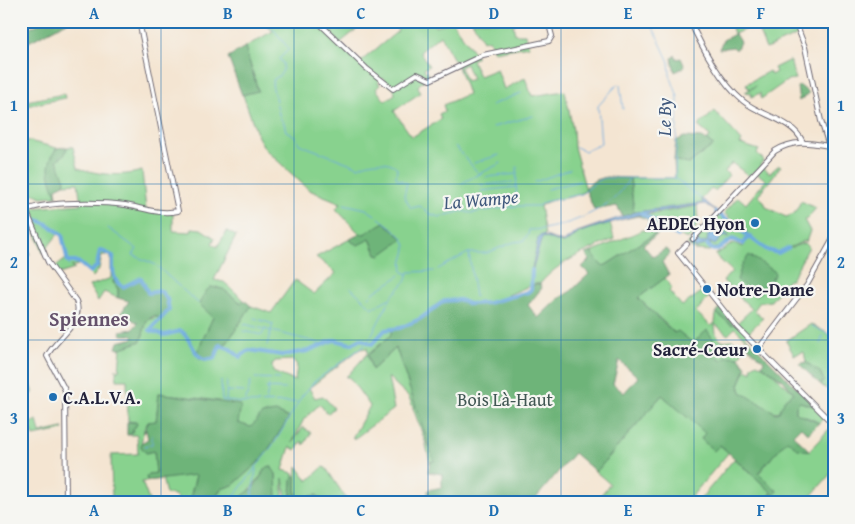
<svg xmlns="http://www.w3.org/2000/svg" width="855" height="524" font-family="'Gentium Book Plus',serif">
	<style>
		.green { fill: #88d28e; stroke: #557a64; fill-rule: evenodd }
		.forest { fill: #6eb479; stroke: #486b5a; fill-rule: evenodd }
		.water { fill: #6dabdf; stroke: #48668d }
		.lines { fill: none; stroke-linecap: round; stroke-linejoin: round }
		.stream { stroke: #6dabdf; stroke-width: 1 }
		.river { stroke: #6dabdf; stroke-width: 4 }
		.secondary-casing { stroke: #6c6670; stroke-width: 6 }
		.secondary { stroke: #fff; stroke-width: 4 }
		.grid { fill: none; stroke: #1f6fb2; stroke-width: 1; stroke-opacity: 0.55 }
		.poi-dot { fill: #1f6fb2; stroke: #f6f6f2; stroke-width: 2 }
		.labels { text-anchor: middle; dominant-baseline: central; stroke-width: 4.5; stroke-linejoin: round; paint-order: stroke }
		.poi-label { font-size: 18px; font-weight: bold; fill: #22223b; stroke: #f6f6f2; text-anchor: end }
		.park-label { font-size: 18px; fill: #415754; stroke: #f6f6f2 }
		.water-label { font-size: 19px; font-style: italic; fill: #40597d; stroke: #f6f6f2 }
		.quarter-label { font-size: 20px; font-weight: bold; fill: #64516b; stroke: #f6f6f2 }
		.neatline { fill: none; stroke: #1f6fb2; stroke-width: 2 }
		.grid-label { font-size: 16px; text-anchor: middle; font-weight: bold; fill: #1f6fb2 }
	</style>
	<rect width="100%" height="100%" fill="#f6f6f2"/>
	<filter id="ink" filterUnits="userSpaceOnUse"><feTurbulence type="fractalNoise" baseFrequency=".02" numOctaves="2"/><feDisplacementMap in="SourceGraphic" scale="10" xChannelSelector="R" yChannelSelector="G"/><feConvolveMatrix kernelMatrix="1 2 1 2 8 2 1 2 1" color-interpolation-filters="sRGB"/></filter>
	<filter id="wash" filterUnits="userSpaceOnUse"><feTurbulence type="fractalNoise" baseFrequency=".0096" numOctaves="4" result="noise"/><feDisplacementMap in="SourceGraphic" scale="20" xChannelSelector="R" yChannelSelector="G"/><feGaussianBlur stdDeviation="1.12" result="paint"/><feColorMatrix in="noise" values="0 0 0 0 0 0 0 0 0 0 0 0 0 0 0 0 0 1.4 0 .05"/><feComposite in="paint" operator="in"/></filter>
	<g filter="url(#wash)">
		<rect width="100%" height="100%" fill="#f4e5d2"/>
		<path class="green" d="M 273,21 L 367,21 L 340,43 L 360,62 L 398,31 L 393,21 L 432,21 L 435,27 L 452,21 L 477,57 L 472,60 L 479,76 L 497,69 L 504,89 L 525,78 L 532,96 L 565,91 L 573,130 L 574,147 L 586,190 C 573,201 552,196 540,206 L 545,235 L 538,239 L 531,274 L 542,237 L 549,237 L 561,243 L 569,241 L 580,232 L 610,222 L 614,239 C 588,251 558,261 540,284 L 534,284 L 508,295 L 508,297 L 488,303 L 469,304 L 460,300 L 437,304 C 426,318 410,326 393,329 L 390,336 L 368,355 L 372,370 L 396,348 L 434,461 L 430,462 L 425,441 L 409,397 L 388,377 L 394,409 L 354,439 L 352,438 L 370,406 L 349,377 L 346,377 L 368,353 L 367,348 L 360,349 L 309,388 L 315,398 L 323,396 L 334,408 L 327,414 L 320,404 L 304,419 L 292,443 L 303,427 L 311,433 L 304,445 L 302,441 L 296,450 L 290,447 L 283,470 L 293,473 L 290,503 L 287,503 L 283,478 L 283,503 L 277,503 L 276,474 L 264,472 L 244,497 L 233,503 L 213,502 L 221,489 L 233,485 L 262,459 L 219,401 L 159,393 L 156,422 L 148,422 L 144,429 L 141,444 L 154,451 L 156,474 L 149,474 L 146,478 L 148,481 L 142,482 L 150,503 L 112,503 L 111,455 L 138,454 L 137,435 L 130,435 L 137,424 L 135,422 L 128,421 L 127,380 L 117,380 L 116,369 L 119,370 L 121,348 L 141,341 L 147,320 L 159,316 L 169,310 L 164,294 L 155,291 L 148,293 L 137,279 L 123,287 L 114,279 L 113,282 L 118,289 L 118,298 L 104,292 L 98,301 L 89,286 L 111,278 L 111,257 L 108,255 L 102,255 L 99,269 L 93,277 L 81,264 L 71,267 L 75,269 L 59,274 L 53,269 L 66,259 L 63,238 L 59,233 L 43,253 L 28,211 L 32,208 L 81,204 L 78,183 L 64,184 L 65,180 L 57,163 L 58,159 L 65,154 L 67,147 L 73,147 L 78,168 C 100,175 120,177 142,171 L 146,210 L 173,212 L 173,231 L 191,232 L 192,228 L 201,229 L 215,238 L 212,243 L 217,247 L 227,231 L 236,236 L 214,280 L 224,282 L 244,300 L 242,303 L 217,287 L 206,291 L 213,317 L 198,357 L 200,359 L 215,358 L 220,345 L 227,343 L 251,306 L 271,313 L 295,280 L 314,294 L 336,273 L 316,257 L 350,239 L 352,242 L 370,239 L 376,254 L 398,235 L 384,222 L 364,234 L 360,234 L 336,209 L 341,203 L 309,190 L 265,149 L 258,137 L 243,95 L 258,90 L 245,47 L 273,31 L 267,26 ZM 440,35 L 458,67 L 468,94 L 443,105 L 445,111 L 439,114 L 441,119 L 412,137 L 394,111 L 420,93 L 418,86 L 425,79 L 421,72 L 425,78 L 429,75 L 424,69 L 429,66 L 420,52 ZM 466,64 L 472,79 L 466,81 L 460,67 ZM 382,78 L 394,89 L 395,94 L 385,101 L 376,89 L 380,85 L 378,82 ZM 293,360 L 297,365 L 295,381 L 273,372 L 272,365 L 275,361 Z
			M 472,21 L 516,21 L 516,24 L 513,25 L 515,34 L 525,34 L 529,46 L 494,52 L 489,39 L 483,41 Z
			M 730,21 L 793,21 L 798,35 L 766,49 L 756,25 L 734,34 Z
			M 790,60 L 795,79 L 788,80 L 761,99 L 760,93 L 751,97 L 752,93 L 745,92 L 756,86 L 749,89 L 746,84 L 769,71 L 771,75 L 776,72 L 774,68 Z
			M 64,94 L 65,98 L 21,107 L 21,102 Z
			M 715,111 L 742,141 L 740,144 L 759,150 L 757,153 L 764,160 L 760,165 L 770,173 L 779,165 L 781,166 L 758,196 L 764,201 L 766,207 L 786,217 L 794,214 L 801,201 L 816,208 L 807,219 L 804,220 L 810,231 L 806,242 L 804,241 L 787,249 L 804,243 L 809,247 L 791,280 L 788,280 L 771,301 L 760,302 L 754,310 L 763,318 L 745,336 L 749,340 L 739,357 L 733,356 L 722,360 L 710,352 L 707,331 L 693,343 L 678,332 L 675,333 L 638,298 L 665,278 L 672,288 L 669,291 L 682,306 L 707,288 L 711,294 L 696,312 L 711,326 L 715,323 L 716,313 L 735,325 L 737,323 L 752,309 L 723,281 L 732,271 L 715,255 L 734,243 L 743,247 L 749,237 L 753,238 L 724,213 L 738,197 L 746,204 L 766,180 L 754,171 L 749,176 L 732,163 L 725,171 L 729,175 L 715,191 L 711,189 L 701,200 L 704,203 L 634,213 L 630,178 L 675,178 L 674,160 L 688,164 L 714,145 L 707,141 L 710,136 L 698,126 ZM 715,324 L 728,335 L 735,328 L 748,341 L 741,345 L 732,340 L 721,341 L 716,334 Z
			M 21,139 L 57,148 C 45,163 51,179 56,196 L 42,197 L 21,189 Z
			M 697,206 L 698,224 L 692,233 L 694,234 L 687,239 L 658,224 L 646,215 Z
			M 718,213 L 748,237 L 744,243 L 732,238 L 719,248 L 712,248 L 710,251 L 694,250 L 687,244 Z
			M 637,215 L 645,216 L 661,228 L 659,233 L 646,228 L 649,223 L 647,219 L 638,216 L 619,220 Z
			M 643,230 L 656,233 L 606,265 L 602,267 L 591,252 Z
			M 811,324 L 834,337 L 834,394 L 821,385 L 824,381 L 806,362 L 804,352 L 794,355 L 786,341 Z
			M 757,363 L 769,370 L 794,393 L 779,412 L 771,411 L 741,392 L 739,385 L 746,369 L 752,372 L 752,366 Z
			M 21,365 L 23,366 L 33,393 L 21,394 Z
			M 662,395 L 706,433 L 701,439 L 714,450 L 719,445 L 729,452 L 686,503 L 594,503 L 610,484 L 596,472 Z
			M 800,402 L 816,407 L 825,416 L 819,423 C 812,418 804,417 796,413 L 796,406 Z
			M 37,420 L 40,433 L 63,428 L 63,430 L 34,436 L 28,424 Z
			M 828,430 L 834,430 L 834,470 L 805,503 L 767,503 L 777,490 L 758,474 L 787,439 L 809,451 Z
			M 734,459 L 772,492 L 764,503 L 697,503 Z
			M 297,466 L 308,481 L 323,467 L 326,468 L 349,503 L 318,503 L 319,497 L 296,499 Z
			M 196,475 L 189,502 L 201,503 L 176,503 L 178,499 L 175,495 L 166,494 L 162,478 Z"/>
		<path class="forest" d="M 46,21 L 69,21 L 21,46 L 21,31 Z
			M 735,34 L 740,42 L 736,50 L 733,47 L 719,49 L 723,40 Z
			M 245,47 L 258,91 L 242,95 L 228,57 Z
			M 675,55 L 677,59 L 681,58 L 685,67 L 675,72 L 672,58 Z
			M 799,85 L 809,93 L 799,101 L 797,87 Z
			M 684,137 L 702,138 L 714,145 L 688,164 L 674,160 L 676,141 Z
			M 67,147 L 65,154 L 57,160 L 65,180 L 64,184 L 56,188 L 57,197 C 49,178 44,165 57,148 Z
			M 606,177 L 630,178 L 634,213 L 623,217 L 617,206 L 594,210 L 585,188 L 595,180 Z
			M 21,208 L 29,220 L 23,227 L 23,233 L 30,254 L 26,259 L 28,267 L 21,274 L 21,229 L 23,227 L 21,226 Z
			M 384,222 L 403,239 L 381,255 L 377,254 L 370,239 L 358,245 L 352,242 L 350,239 L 360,234 L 364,234 Z
			M 656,233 L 658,234 L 643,245 L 653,257 L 665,249 L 669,251 L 670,254 L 662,262 L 669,275 L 638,298 L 674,333 L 678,331 L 693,343 L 707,330 L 716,343 L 710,352 L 722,360 L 727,356 L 739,357 L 746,367 L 739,385 L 741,392 L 776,413 L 779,412 L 785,399 L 794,393 L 784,381 L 762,365 L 764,361 L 747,346 L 749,340 L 816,407 L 800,402 L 796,406 L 796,413 L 819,423 L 808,434 L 801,427 L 793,435 L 810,451 L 798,449 L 787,440 L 758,473 L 777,491 L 767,503 L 764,503 L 772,493 L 768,489 L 720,445 L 714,451 L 701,439 L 705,433 L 662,395 L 596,472 L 574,453 L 532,503 L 428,503 L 428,490 L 442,487 L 442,474 L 428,472 L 430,462 L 434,461 L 396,348 L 372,370 L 368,355 L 390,336 L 393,329 L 420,319 L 444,301 L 460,300 L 469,304 L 488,303 L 531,291 L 534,284 L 540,284 L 542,288 L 528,305 L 538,318 L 558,299 L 571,291 L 589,274 L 582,267 L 589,260 L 586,254 L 591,252 L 602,266 L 606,265 ZM 619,360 L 638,377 L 624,393 L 613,384 Z
			M 749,255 L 774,271 L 775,275 L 756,297 L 737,280 L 742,265 Z
			M 114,278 L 123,287 L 141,278 L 148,292 L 161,291 L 169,306 L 163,319 L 154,316 L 147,320 L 141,341 L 119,349 L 116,348 L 118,342 L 134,338 L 132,335 L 122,335 L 120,331 L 133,329 L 138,323 L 121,313 L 129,301 L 118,298 L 118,289 L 113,282 Z
			M 211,287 L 223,289 L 241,303 L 244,300 L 251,306 L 227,343 L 220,346 L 215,358 L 204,360 L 196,354 L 213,317 L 199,304 L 206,291 Z
			M 721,307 L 734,324 L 732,325 L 716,313 Z
			M 806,362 L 821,373 L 824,381 L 821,385 L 799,364 Z
			M 159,393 L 241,405 L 238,423 L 251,427 L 262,414 L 276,412 L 289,418 L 262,459 L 233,485 L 221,489 L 213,502 L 189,502 L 196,475 L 148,481 L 146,478 L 149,474 L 156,473 L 154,451 L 146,453 L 141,447 L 141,443 L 148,439 L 146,430 L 144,433 L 148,422 L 156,421 Z
			M 127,422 L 136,422 L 137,424 L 130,435 L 127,435 Z
			M 271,466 L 276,474 L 277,503 L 233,503 L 253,488 L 267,467 Z
			M 293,473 L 296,476 L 296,499 L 317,495 L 319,497 L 318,503 L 290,503 Z"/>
		<path class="water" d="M 702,199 L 717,211 L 705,204 L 637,215 L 580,232 L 564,243 L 542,237 L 531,274 L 538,239 L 541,235 L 563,242 L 577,232 L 636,212 L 703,203 Z
			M 716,230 L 722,231 L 729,236 L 722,237 L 715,245 L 709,242 L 712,248 L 710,249 L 705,245 L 695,249 L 695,246 L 690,246 L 696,240 L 700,243 L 707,242 L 708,235 Z"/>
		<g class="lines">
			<path class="stream" d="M 260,21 L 274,30 L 289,49 L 279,59 L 283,63 C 284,72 281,75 274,79 L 272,84 L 280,118 L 284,123 L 286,131 L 295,136 L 299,144 L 359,167 C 368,161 390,159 397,168 L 396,178 L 407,183 L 404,196 L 411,208 L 420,206 L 430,214 L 439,217 L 462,211 L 471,213 L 516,206 L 538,206 L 544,202 L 582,194 L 597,181 L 605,178 L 675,178
				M 650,21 L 669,62 L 670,75 L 678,97 L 675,178 L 701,199
				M 620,85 L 623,109
				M 491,105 L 521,93
				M 493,127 L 533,116
				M 455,146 L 479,174
				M 576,147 L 585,151 L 601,144 L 598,106 L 617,85
				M 474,163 L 499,155
				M 486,177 L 516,174
				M 535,182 L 570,169
				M 462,183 L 501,163
				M 481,185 L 513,182
				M 547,189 L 580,181
				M 481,191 L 516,187
				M 516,201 L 517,167
				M 344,204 L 366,209 L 375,215
				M 379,218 C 388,225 406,236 406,248 C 405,259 401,258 403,272 L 408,274
				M 108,228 L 137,249 L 133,255 L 156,265
				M 469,253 L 475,297
				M 69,262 L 69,266
				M 158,267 L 180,287
				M 438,269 L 468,253 L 487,253 L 514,242 L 523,241 L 528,235 L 529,230 C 556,230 590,217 612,200 C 619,195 624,187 629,179
				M 405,282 L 409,272 L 434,271
				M 351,288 L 365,301
				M 182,289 L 198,303
				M 369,297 C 378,287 390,284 400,275
				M 366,302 L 372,308 L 390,298
				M 254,318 L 273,324 L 267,345
				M 244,324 L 319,343
				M 812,326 L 834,337
				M 243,331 L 262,335 L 265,329
				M 369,340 L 392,296 L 404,283
				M 820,344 L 823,336
				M 255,378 L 279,379
				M 221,381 L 222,400 L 225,401
				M 227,381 L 226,401 L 245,403 L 297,402
				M 266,388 L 285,389
				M 227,391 L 244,392
				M 266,401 L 269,385
				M 245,403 L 251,381
				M 145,446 L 152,444 L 152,435
				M 229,503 L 275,442 L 302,396 L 315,381 L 365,345
				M 251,503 L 256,469"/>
			<path class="river" d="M 716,212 L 767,250 L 778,253 L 788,248
				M 641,213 L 678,236
				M 21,219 C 38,216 50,225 62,235 L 68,262 L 78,262 L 90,272 L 97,266 L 100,250 L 113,256 C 113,270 111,279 123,287 L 141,278 L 148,293 L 161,291 L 167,299 L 169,310 L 150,330 L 164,335 L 181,331 C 195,341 193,365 215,358 L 220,345 L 229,348 L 240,357 L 249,350 L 282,355 L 308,351 L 334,340 L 352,344 L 361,339 L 372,344 L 385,330 L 400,328 L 420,319 L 444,301 L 460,300 L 469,304 L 488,303 L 528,292 L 531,289 L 532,270
				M 707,245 L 713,250 L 717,250 L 733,239 L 743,244 L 749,236"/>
		</g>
	</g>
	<g filter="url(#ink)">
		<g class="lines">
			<defs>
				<path id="secondary" d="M 317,21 L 366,68 L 393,89 L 417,74 L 430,80 L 483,55 L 549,41 L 552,36 L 548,21
					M 690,21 C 701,46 722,84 743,101 C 761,116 792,119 803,142
					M 795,21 L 805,47 L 821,121 L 829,146
					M 693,239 L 775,151 C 795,138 812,143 834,147
					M 687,244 L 678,253 L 737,327 L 834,425
					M 759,348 L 807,285 L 834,237
					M 66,503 L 65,390 L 47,356 C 55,339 85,323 76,301 L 48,262 L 26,210 C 48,201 101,202 125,205 C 143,208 159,215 178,211 L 139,21"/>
			</defs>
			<use href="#secondary" class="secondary-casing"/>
			<use href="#secondary" class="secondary"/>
		</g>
	</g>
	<path class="grid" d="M 161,21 L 161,503M 294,21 L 294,503M 428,21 L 428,503M 561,21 L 561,503M 694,21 L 694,503M 21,184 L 834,184M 21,340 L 834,340"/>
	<g class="poi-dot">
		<circle cx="755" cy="223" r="5"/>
		<circle cx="707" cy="289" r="5"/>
		<circle cx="757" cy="349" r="5"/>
		<circle cx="53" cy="397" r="5"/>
	</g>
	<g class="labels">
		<g class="poi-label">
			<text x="745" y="223">AEDEC Hyon</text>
			<text x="717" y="289" text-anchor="start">Notre-Dame</text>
			<text x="747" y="349">Sacré-Cœur</text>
			<text x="63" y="397" text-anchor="start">C.A.L.V.A.</text>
		</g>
		<g class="park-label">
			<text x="505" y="399">Bois Là-Haut</text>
		</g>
		<g class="water-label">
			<text transform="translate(664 117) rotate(-90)">Le By</text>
			<text transform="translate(481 199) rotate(-5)">La Wampe</text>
		</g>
		<g class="quarter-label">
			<text x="89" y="318">Spiennes</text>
		</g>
	</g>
	<rect width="855" height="524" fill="none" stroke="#f6f6f2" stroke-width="55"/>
	<rect x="28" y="28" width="800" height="468" class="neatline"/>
	<g class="grid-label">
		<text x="94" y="19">A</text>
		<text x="228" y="19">B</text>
		<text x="361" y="19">C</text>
		<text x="494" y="19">D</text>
		<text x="628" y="19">E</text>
		<text x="761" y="19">F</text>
		<text x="14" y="111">1</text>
		<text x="841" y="111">1</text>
		<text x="14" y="268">2</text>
		<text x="841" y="268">2</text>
		<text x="14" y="424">3</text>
		<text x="841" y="424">3</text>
		<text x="94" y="516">A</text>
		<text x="228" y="516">B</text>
		<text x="361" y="516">C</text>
		<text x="494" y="516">D</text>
		<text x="628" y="516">E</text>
		<text x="761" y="516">F</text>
	</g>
</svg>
